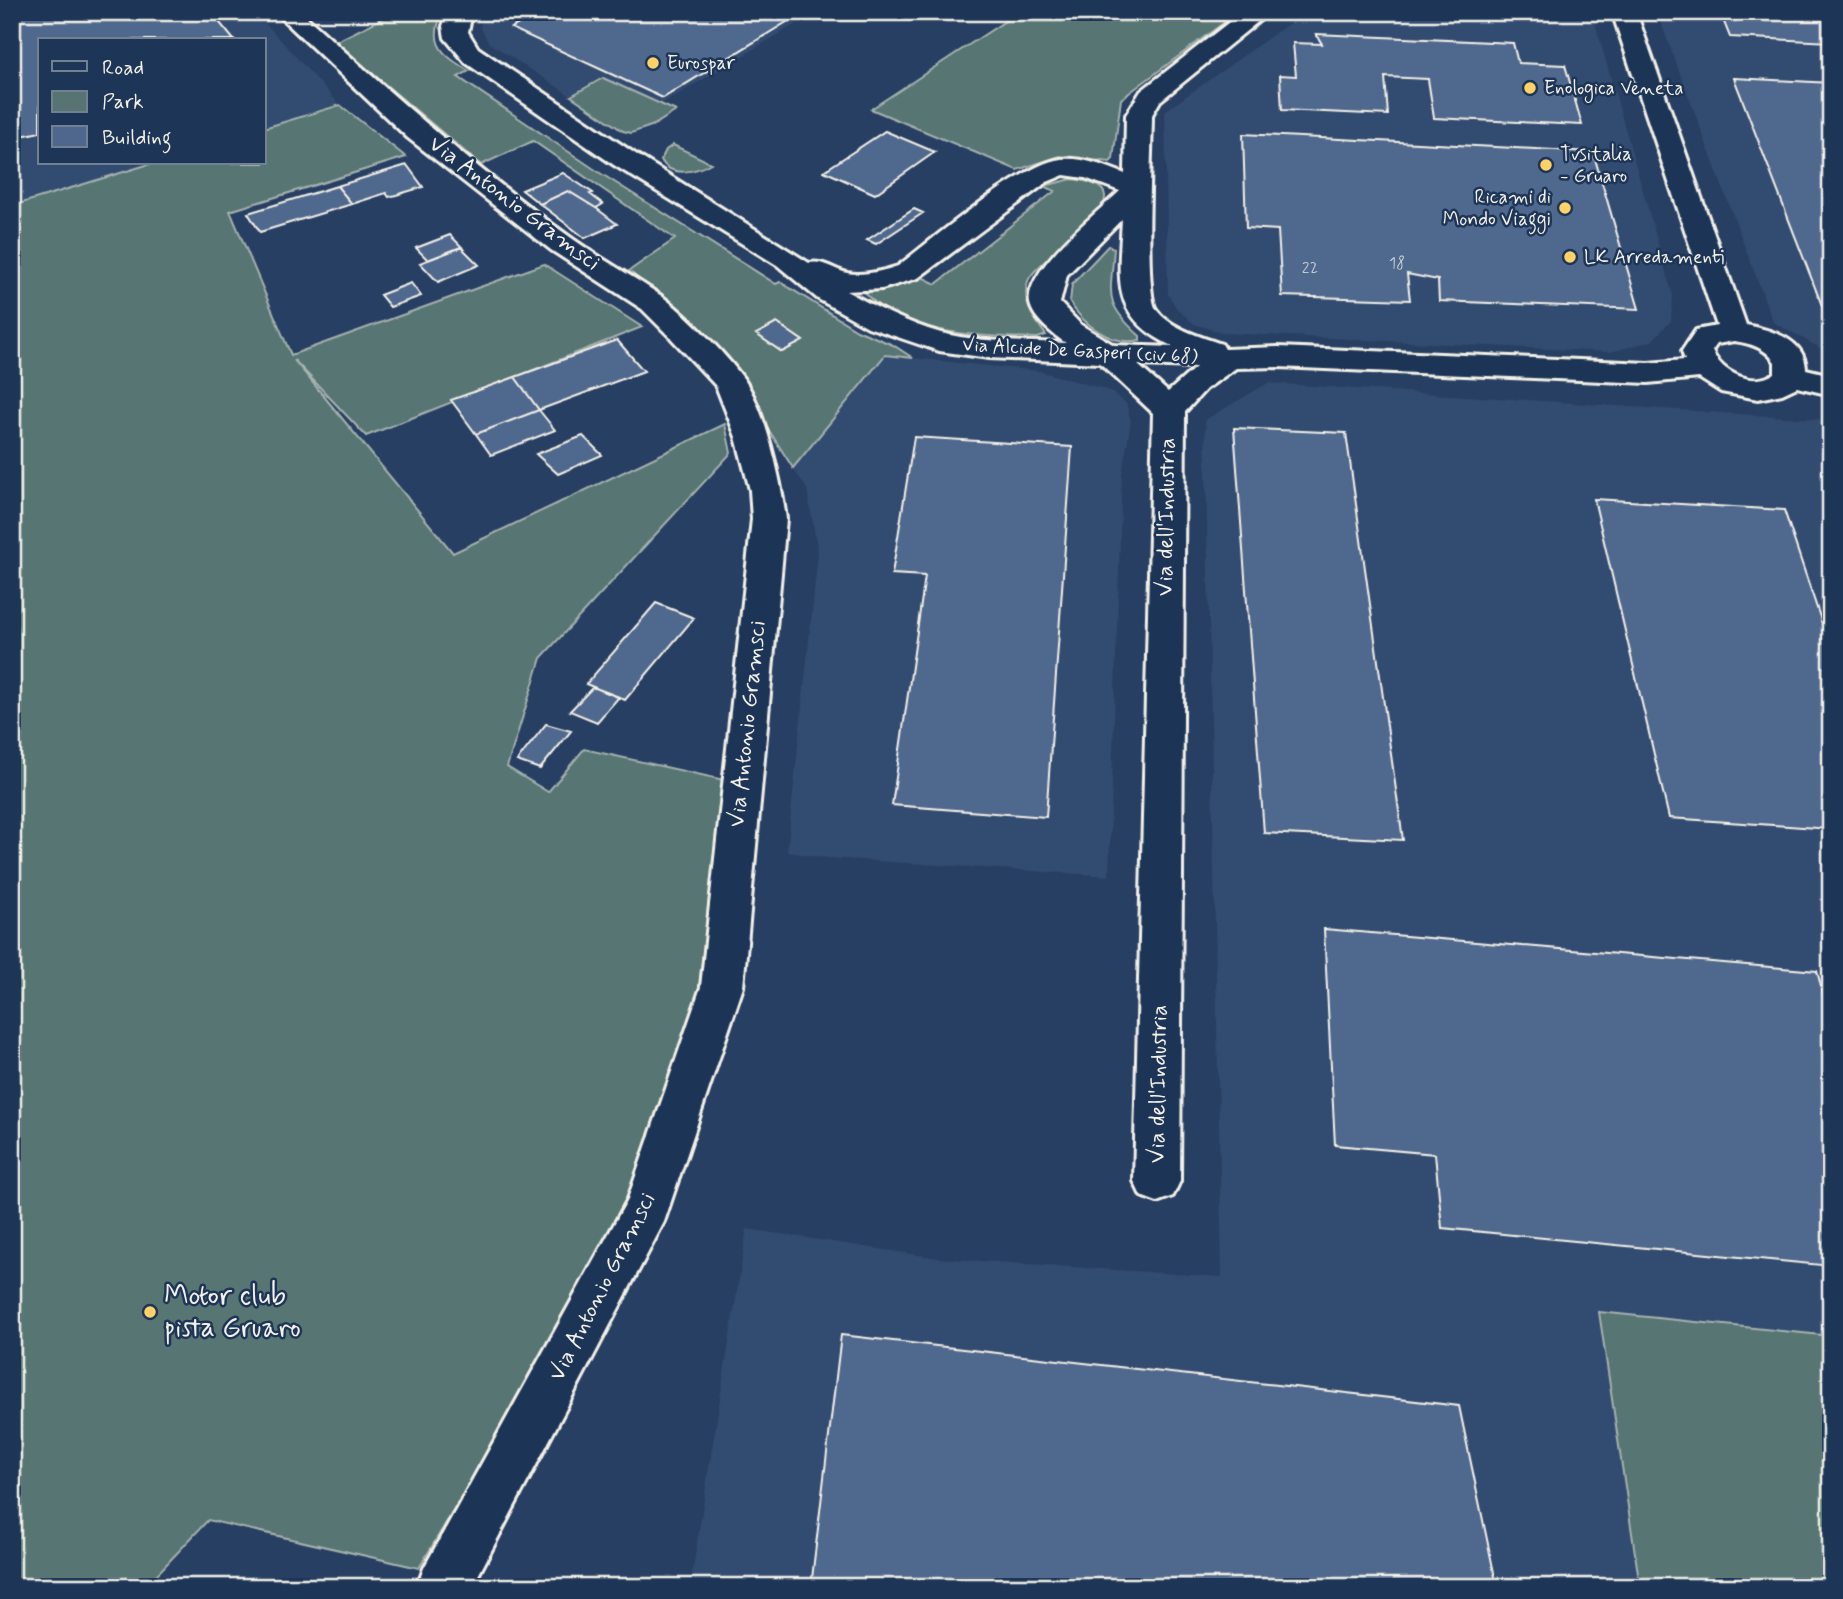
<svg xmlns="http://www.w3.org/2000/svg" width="1843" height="1599" font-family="Mynerve,sans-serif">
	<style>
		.built { fill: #334b6f }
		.green { fill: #577473; stroke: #a6b2ae; stroke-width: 2 }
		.building { fill: #4f678d; stroke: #f4f1e8; stroke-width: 2 }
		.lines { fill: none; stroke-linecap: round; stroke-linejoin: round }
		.minor-casing { stroke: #f4f1e8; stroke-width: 6 }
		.minor { fill: #1d3557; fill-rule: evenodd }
		.poi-dot { fill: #ffd166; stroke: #1d3557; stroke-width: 2.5 }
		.labels { text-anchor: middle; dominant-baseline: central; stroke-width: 5; stroke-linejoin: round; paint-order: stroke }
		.far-number-label { font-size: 16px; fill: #cbced1 }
		.far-poi-label { font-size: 19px; fill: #f4f1e8; stroke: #1d3557; text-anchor: start }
		.far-street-label { font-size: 19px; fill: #f4f1e8; stroke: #1d3557 }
		.street-label { font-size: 23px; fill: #f4f1e8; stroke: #1d3557 }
		.near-poi-label { font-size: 28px; fill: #f4f1e8; stroke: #1d3557; text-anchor: start }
	</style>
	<rect width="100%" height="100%" fill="#273f62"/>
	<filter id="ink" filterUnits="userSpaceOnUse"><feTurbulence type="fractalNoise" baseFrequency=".0143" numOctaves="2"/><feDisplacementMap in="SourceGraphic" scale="14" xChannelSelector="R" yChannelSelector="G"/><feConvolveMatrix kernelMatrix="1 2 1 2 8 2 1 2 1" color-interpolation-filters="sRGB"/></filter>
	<g filter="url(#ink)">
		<path class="built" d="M 12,12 L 255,12 L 340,105 L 264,128 L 264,40 L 40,40 L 40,163 L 153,163 L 12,206 Z
			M 486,12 L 816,12 L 662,104 L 603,78 L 571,96 L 489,43 L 480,27 Z
			M 1305,12 L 1592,12 L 1673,296 L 1671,321 L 1652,341 L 1610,352 L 1224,333 L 1194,324 L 1177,309 L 1168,294 L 1165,111 Z
			M 1657,12 L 1831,12 L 1831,354 L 1773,322 Z
			M 885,355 L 1039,371 L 1108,390 L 1126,403 L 1131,421 L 1122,475 L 1109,876 L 829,858 L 787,852 L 818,553 L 807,489 L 793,468 Z
			M 1268,383 L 1831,420 L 1831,1587 L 690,1587 L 747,1229 L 938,1258 L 1222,1277 L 1205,420 Z"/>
		<path class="green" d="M 395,12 L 443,12 C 427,44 443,55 469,71 L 458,77 L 600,173 L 776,284 L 780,282 L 857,330 L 893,345 L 913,358 L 885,355 L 793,468 L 708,335 L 629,271 L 675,239 L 533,141 L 481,165 L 335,42 Z
			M 1019,12 L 1238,12 L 1121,99 L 1113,159 L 1110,162 L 1060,156 L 1017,170 L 871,109 Z
			M 603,78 L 676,111 L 654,125 L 631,133 L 623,131 L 571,96 Z
			M 340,105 L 406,157 L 230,211 L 291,355 L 544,264 L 642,327 L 366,436 L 294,360 L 453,553 L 725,424 L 731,453 L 541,658 L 507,767 L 548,792 L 584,749 L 724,780 L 698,995 L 613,1244 L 419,1568 L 208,1520 L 145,1587 L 12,1587 L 12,206 L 153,163 L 264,163 L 264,128 Z
			M 673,145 L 711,163 C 696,172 671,178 661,160 L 666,150 Z
			M 1072,179 C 1163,190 1038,254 1028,281 C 1021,302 1034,319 1046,335 L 1038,338 C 986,337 902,335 865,293 L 890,289 L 922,277 L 936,284 L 1055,191 L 1044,186 Z
			M 1108,246 L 1114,248 C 1111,295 1102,302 1140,336 L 1140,340 C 1113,347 1082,324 1070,302 L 1072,284 Z
			M 1599,1312 L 1831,1336 L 1831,1587 L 1640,1587 Z"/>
		<path class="building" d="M 12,12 L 211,12 L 234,40 L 40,40 L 40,132 L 12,138 Z
			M 541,12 L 803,12 L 663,98 L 511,28 Z
			M 1465,12 L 1552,12 L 1553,16 Z
			M 1720,12 L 1831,12 L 1831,42 L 1730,37 Z
			M 1316,34 L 1513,43 L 1518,63 L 1565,65 L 1582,125 L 1434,118 L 1428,79 L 1385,77 L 1388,115 L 1282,110 L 1280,75 L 1296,76 L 1293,43 L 1322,44 Z
			M 1734,78 L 1831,83 L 1831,329 Z
			M 885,131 L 935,152 L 875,194 L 824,171 Z
			M 1243,134 L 1593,152 L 1639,309 L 1439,301 L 1438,280 L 1407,274 L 1410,300 L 1282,296 L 1278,230 L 1246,228 Z
			M 407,165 L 423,187 L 389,197 L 386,193 L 352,204 L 337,186 Z
			M 563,173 L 593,193 L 590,194 L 603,204 L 596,208 L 568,191 L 540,204 L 522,190 Z
			M 337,186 L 352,204 L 260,232 L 248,213 Z
			M 568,191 L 596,208 L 617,224 L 585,238 L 540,204 Z
			M 914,209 L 923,213 L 876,244 L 867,240 Z
			M 450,235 L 462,247 L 428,260 L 416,248 Z
			M 461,247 L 479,265 L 438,282 L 420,263 Z
			M 411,283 L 421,296 L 390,307 L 380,295 Z
			M 777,323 L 803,341 L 782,352 L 756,334 Z
			M 617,340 L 644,371 L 539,410 L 515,377 Z
			M 515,377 L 539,410 L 476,434 L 451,400 Z
			M 539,410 L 555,430 L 491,455 L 476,434 Z
			M 1234,428 L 1346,433 L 1403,840 L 1264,833 Z
			M 583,436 L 602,455 L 558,474 L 536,454 Z
			M 914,437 L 1072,447 L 1046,817 L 892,805 L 925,576 L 892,574 Z
			M 1594,499 L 1784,510 L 1831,650 L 1831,829 L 1669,818 Z
			M 656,603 L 694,618 L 625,700 L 586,684 Z
			M 593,687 L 619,697 L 597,722 L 570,711 Z
			M 546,724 L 571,731 L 540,769 L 517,761 Z
			M 1324,929 L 1817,971 L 1831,1024 L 1831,1266 L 1442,1228 L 1435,1154 L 1335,1145 Z
			M 841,1335 L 1459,1406 L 1497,1587 L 811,1587 Z"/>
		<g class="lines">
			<defs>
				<path id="minor" d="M 275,12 L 301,12 C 388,91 475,169 570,237 C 599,258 631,275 660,295 C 684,312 725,353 743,378 C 765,408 781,481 786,519 L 743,987 L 664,1222 L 472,1587 L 417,1587 L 424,1568 L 628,1199 L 701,987 L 752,519 L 750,490 L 736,437 L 716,386 L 672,339 L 642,309 L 551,250 L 408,138 Z
					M 448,12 L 472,12 L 468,32 L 478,48 L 634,153 L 809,263 C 823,260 834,270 847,273 C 863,276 883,271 898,266 C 932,240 1023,163 1061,159 C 1083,157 1105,166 1125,174 L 1126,115 L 1141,91 L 1242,12 L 1270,12 L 1160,101 L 1152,115 C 1152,145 1144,292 1156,309 C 1169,328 1201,337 1222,344 L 1225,349 L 1278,347 L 1648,363 L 1685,360 L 1682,351 L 1696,330 L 1717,326 L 1612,12 L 1636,12 L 1746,325 C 1771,330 1805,339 1806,369 L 1831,375 L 1831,395 L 1797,387 L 1782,394 L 1758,399 L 1721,392 L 1699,378 L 1648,383 L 1278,367 L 1236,368 L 1206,389 L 1185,412 L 1180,1181 L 1173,1196 L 1157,1202 L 1141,1196 L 1134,1181 L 1153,413 L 1100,363 L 989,358 L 939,351 L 868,327 L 818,299 L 777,265 L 614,165 L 466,63 L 445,38 L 443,26 ZM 1064,175 L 1085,178 L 1120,191 C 1097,213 1024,270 1030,303 C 1033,319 1054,335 1066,343 C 1025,341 981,343 941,333 C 906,323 876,307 846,291 L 882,289 L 918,278 L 1047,182 ZM 1122,219 C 1119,281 1109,317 1174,347 L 1114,345 L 1081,325 L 1060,303 L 1067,275 ZM 1734,341 C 1750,343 1766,348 1775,362 L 1775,373 C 1754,388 1722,374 1712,351 L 1717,344 ZM 1138,365 L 1196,367 L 1168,392 Z"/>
			</defs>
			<use href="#minor" class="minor-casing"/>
			<use href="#minor" class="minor"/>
		</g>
	</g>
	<g class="poi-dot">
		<circle cx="653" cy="63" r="7"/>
		<circle cx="1530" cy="88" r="7"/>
		<circle cx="1546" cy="165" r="7"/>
		<circle cx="1565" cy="208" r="7"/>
		<circle cx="1570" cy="257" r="7"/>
		<circle cx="150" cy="1312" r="7"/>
	</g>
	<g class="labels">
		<g class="far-number-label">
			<text x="1397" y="263">18</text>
			<text x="1310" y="268">22</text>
		</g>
		<g class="far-poi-label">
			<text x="667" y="63">Eurospar</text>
			<text x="1544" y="88">Enologica Veneta</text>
			<text x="1560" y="154">Tvsitalia<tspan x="1560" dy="22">- Gruaro</tspan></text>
			<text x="1551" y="197" text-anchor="end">Ricami di<tspan x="1551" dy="22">Mondo Viaggi</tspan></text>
			<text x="1584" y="257">LK Arredamenti</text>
		</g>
		<g class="far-street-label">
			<text transform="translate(1080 351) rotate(3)">Via Alcide De Gasperi (civ 68)</text>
		</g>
		<g class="street-label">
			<text transform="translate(514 204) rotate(37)">Via Antonio Gramsci</text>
			<text transform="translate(1167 517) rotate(-89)">Via dell'Industria</text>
			<text transform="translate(748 724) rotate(-84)">Via Antonio Gramsci</text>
			<text transform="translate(1159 1084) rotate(-89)">Via dell'Industria</text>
			<text transform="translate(603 1287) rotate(-63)">Via Antonio Gramsci</text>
		</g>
		<g class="near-poi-label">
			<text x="164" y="1296">Motor club<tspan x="164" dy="32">pista Gruaro</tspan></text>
		</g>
	</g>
	<rect width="1843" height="1599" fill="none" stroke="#1d3557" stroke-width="42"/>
	<rect x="21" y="21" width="1801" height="1557" fill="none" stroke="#f4f1e8" stroke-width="2.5" filter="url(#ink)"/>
	<rect x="38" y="38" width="228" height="126" fill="#1d3557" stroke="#738091" stroke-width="2"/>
	<rect x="52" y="61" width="35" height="10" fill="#1d3557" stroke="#738091" stroke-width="2"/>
	<text x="102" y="74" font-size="21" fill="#f4f1e8">Road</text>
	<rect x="52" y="91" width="35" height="21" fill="#577473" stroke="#738091" stroke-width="2"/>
	<text x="102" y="108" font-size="21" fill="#f4f1e8">Park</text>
	<rect x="52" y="126" width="35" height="21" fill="#4f678d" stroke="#738091" stroke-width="2"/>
	<text x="102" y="144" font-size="21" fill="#f4f1e8">Building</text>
</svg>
